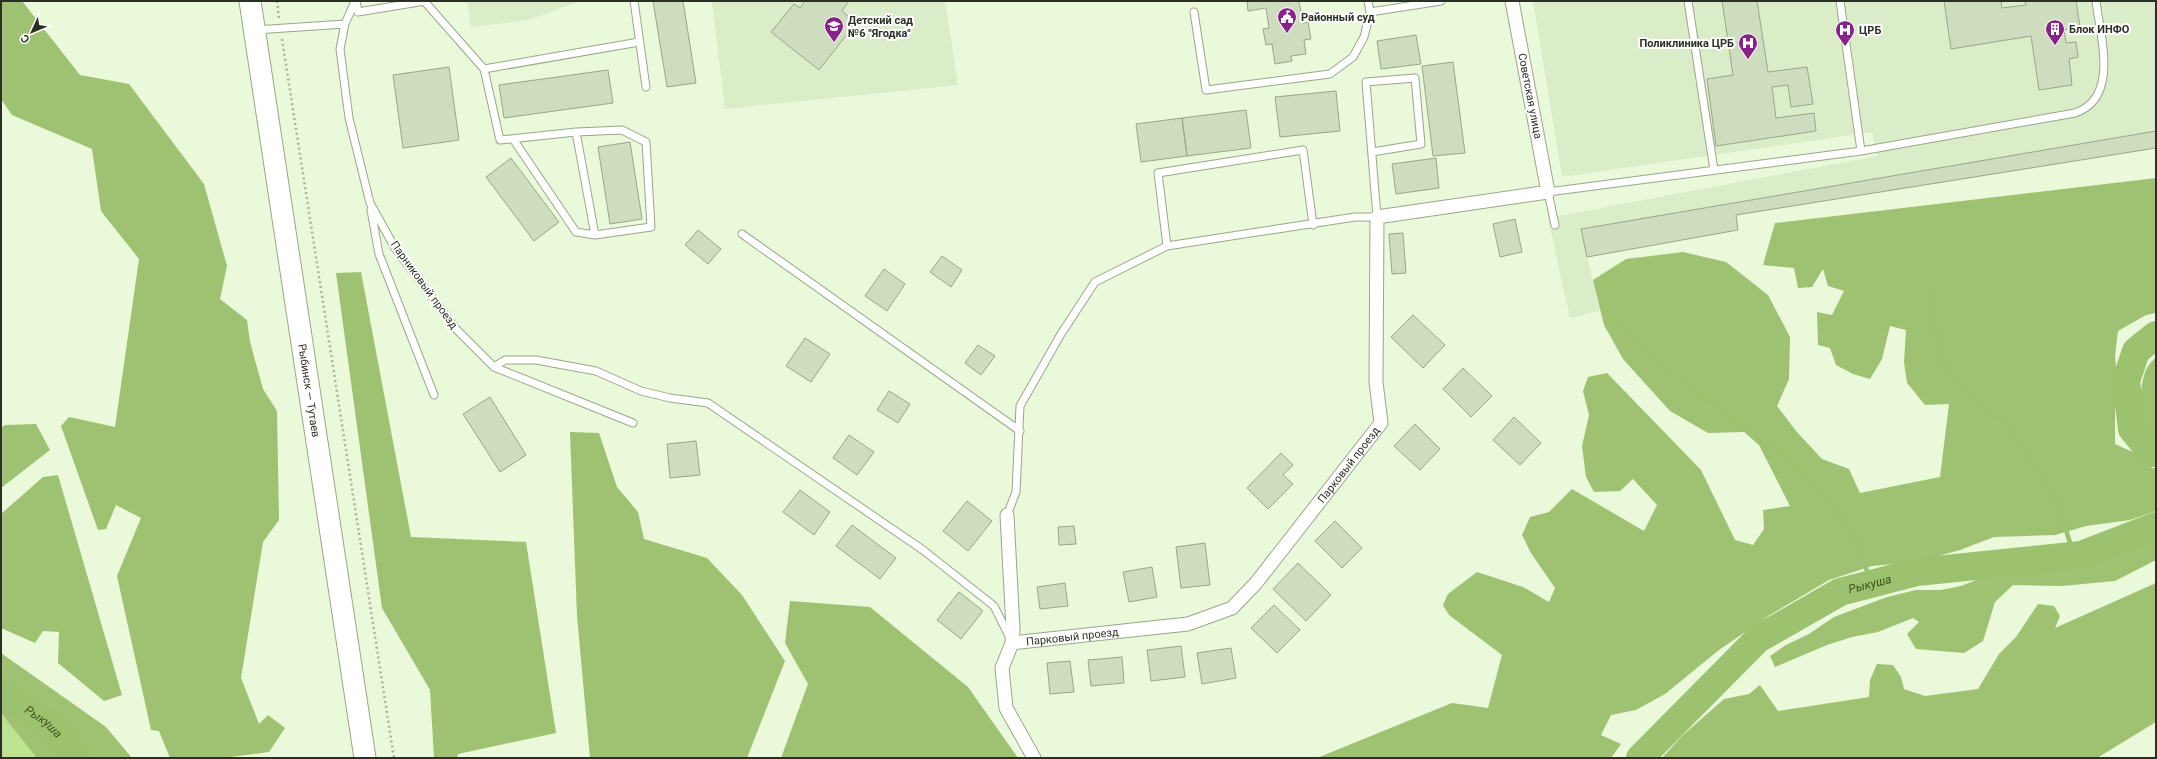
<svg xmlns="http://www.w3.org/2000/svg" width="2157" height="759" font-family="Roboto,sans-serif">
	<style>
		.built { fill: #daedc8 }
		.green { fill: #bde290 }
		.forest { fill: #9ec271 }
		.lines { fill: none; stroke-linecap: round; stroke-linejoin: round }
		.stream { stroke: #9cc16f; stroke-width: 4.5 }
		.river { stroke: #9cc16f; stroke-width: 28 }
		.building { fill: #ceddbe; stroke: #99a78a }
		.service-casing { stroke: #99a78a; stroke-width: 9 }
		.minor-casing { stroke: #99a78a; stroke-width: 15 }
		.primary-casing { stroke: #99a78a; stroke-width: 23 }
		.path { stroke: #a8b49b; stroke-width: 2.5; stroke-dasharray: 2 3; stroke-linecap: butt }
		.service { stroke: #fff; stroke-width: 7 }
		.minor { stroke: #fff; stroke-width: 13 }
		.primary { stroke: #fff; stroke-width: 21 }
		.labels { text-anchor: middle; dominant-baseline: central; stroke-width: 4; stroke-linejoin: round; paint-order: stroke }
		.poi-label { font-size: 11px; font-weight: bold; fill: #2b3024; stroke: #fff; text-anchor: start }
		.street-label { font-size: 11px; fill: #2b3024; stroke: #fff }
		.water-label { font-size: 12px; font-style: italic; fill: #3b531a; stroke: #fff }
	</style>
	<rect width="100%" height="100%" fill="#e9f9d9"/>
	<path class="built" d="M 467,1 L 581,1 L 528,20 L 471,27 Z
		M 712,1 L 945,1 L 958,85 L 725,109 Z
		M 1533,1 L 2156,1 L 2156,148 L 1736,215 L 1738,230 L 1587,257 L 1600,311 L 1570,318 L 1548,218 L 1877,156 L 1872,132 L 1562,177 Z"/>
	<path class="green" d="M 1,714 L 58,758 L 1,758 Z"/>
	<path class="forest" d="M 1,1 L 22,1 L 80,75 L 129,84 L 204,184 L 227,266 L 220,299 L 247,320 L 250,342 L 263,389 L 277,411 L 279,520 L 263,542 L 241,678 L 259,724 L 268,715 L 285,728 L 269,752 L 222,758 L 170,758 L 159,731 L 151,730 L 117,576 L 141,518 L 116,505 L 106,529 L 98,530 L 61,426 L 69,417 L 115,427 L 139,259 L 101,211 L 92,149 L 12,115 L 1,99 Z
		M 2156,178 L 2156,313 L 2146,315 L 2118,331 L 2115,356 L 2118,390 L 2115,408 L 2115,444 L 2135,453 L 2152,468 L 2156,468 L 2156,511 L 2130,520 L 2086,526 L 2055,535 L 1994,537 L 1960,550 L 1916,562 L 1872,566 L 1829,580 L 1770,615 L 1719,650 L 1665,694 L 1636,710 L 1611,715 L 1601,735 L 1621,744 L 1611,758 L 1317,758 L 1452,703 L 1488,708 L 1502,655 L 1449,615 L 1443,605 L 1448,594 L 1477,572 L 1523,587 L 1549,602 L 1555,588 L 1531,553 L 1522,535 L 1530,517 L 1549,512 L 1572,489 L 1644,531 L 1657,505 L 1633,479 L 1620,491 L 1594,492 L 1586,477 L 1582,446 L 1589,415 L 1583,391 L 1588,377 L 1607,373 L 1701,470 L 1735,540 L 1753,545 L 1764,529 L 1763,510 L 1790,506 L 1759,445 L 1744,432 L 1708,433 L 1670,411 L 1623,359 L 1604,325 L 1593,280 L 1626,259 L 1683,252 L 1726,262 L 1768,295 L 1790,337 L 1789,379 L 1777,406 L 1796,431 L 1822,459 L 1849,469 L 1860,493 L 1940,477 L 1949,404 L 1925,405 L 1907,383 L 1904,362 L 1906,330 L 1890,326 L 1882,359 L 1870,379 L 1853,374 L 1836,365 L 1830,348 L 1818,345 L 1817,312 L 1832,315 L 1844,291 L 1828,286 L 1823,269 L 1812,287 L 1798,288 L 1794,268 L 1763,265 L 1775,223 Z
		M 361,272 L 411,537 L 526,542 L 556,733 L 458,754 L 457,758 L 434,758 L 430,690 L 382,608 L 336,273 Z
		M 2156,357 L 2156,442 C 2135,435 2139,393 2144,376 C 2145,369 2151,362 2156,357 Z
		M 36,424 L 50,450 L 1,488 L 1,428 L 5,425 Z
		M 570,432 L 599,433 L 617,487 L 638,512 L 644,539 L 707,558 L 742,595 L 785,661 L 747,758 L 590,758 L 577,616 Z
		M 58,475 L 122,695 L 104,701 L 58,663 L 59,632 L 43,631 L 35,643 L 1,628 L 1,514 L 43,477 Z
		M 2156,537 L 2156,560 L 2115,581 L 2062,586 L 2013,585 L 1995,602 L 1983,641 L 1964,653 L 1916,649 L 1907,634 L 1919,622 L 1913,618 L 1878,632 L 1852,637 L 1827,645 L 1775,667 L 1770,656 L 1786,645 L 1809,634 L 1834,617 L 1887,597 L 1916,590 L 1941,590 L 1961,586 L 1989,575 L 2058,569 L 2090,563 Z
		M 2156,583 L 2156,722 L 2097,758 L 1662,758 L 1682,736 L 1724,699 L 1749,694 L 1760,685 L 1778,711 L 1869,697 L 1870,680 L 1877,664 L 1893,665 L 1901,677 L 1904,689 L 1925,696 L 1978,689 L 1999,654 L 2016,637 L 2038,604 L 2054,606 L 2060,616 L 2055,628 Z
		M 790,601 L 870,607 L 968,687 L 1018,758 L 781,758 L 808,684 L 785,643 Z
		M 1,653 L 106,727 L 132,758 L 37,758 L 1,713 Z"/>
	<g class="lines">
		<path class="stream" d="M 1934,288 L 1935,328 L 1939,353 L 1946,372 L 1968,396 L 2007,425 L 2043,477 L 2059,507 L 2074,556
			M 1618,317 L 1635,341 L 1651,358 L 1763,441 L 1785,454 L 1818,487 L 1836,509 L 1853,535 L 1862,555 L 1871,584"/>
		<g class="river">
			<path d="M 2156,335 L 2136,351 L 2126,381 L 2132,429 L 2152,453 L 2156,453"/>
			<path id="s1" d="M 1,692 L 48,723 L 80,758"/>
			<path id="s2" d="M 1640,758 L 1758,639 L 1840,592 L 1917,572 L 2081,555 L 2156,526"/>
		</g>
	</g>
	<path class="building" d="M 653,1 L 683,1 L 696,83 L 667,87 Z
		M 805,1 L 849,1 L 842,11 L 856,23 L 819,70 L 771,32 L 794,4 L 800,8 Z
		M 1247,1 L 1299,1 L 1303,23 L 1308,22 L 1311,39 L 1304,40 L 1306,54 L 1291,56 L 1292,61 L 1275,64 L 1272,44 L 1266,45 L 1263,29 L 1269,28 L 1266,8 L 1248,11 Z
		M 1722,1 L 1757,1 L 1768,72 L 1807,67 L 1813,104 L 1791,107 L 1788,85 L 1772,87 L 1776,118 L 1814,113 L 1816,131 L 1716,146 L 1707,79 L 1733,75 Z
		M 1944,1 L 2001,1 L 2002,8 L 2026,5 L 2025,1 L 2076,1 L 2080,27 L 2064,30 L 2066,43 L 2076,42 L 2078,57 L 2069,59 L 2072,85 L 2039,90 L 2031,36 L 1951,49 Z
		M 1416,35 L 1421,64 L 1381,69 L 1377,41 Z
		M 1453,62 L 1465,153 L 1433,156 L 1422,66 Z
		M 449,67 L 459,140 L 403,148 L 393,75 Z
		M 608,70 L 613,103 L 504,118 L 499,85 Z
		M 1336,91 L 1340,131 L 1280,137 L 1275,97 Z
		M 1246,110 L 1251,148 L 1187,156 L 1182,118 Z
		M 1182,118 L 1187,156 L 1141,162 L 1136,124 Z
		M 2156,131 L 2156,148 L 1736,215 L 1738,230 L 1587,257 L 1581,229 Z
		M 630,142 L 642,219 L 610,224 L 598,147 Z
		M 511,158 L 559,222 L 534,241 L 486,177 Z
		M 1436,158 L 1439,188 L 1396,194 L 1392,164 Z
		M 1515,219 L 1522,252 L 1500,257 L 1493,224 Z
		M 698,230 L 721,249 L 708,264 L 685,245 Z
		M 1403,233 L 1406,273 L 1392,274 L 1389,234 Z
		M 942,256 L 962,270 L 951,287 L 930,272 Z
		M 884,269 L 905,284 L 887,311 L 865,296 Z
		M 1413,315 L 1445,345 L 1423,368 L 1391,337 Z
		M 805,338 L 830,354 L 811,382 L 786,366 Z
		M 978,345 L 995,356 L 981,375 L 965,363 Z
		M 1463,368 L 1492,396 L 1471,417 L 1443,389 Z
		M 889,391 L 910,404 L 898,423 L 877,410 Z
		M 490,397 L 526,455 L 500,472 L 463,414 Z
		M 1514,417 L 1541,443 L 1520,465 L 1493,440 Z
		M 1415,424 L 1440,449 L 1420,470 L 1394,446 Z
		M 849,435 L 874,452 L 857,475 L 833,458 Z
		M 696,441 L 700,475 L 670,478 L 667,444 Z
		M 1281,453 L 1293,465 L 1283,475 L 1293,484 L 1268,509 L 1247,488 Z
		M 800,490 L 830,512 L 814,535 L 783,512 Z
		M 967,501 L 992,521 L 968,551 L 943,531 Z
		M 1335,521 L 1362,548 L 1342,568 L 1315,541 Z
		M 852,525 L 896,558 L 880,579 L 836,546 Z
		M 1074,526 L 1076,544 L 1059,545 L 1058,527 Z
		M 1205,543 L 1210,585 L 1181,588 L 1176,547 Z
		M 1298,563 L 1331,595 L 1306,621 L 1273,589 Z
		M 1152,567 L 1157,597 L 1129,602 L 1123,572 Z
		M 1065,583 L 1068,606 L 1040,609 L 1037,587 Z
		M 959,592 L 983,611 L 961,639 L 937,620 Z
		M 1274,605 L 1300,630 L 1277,653 L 1251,628 Z
		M 1181,646 L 1185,677 L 1151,681 L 1147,650 Z
		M 1231,648 L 1236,678 L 1202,684 L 1197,653 Z
		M 1122,657 L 1124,683 L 1091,686 L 1088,660 Z
		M 1070,661 L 1074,692 L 1050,694 L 1047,663 Z"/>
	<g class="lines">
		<defs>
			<path id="service" d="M 355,1 L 345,24 L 340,49 L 349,118 L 370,203 L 395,248 L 456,329 L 494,367 L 633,423
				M 356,1 L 358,12 L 425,1
				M 634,1 L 646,87
				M 1368,1 L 1370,12 L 1441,1
				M 1688,1 L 1714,170
				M 425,2 L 484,69 L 639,42
				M 1194,12 L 1206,90 L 1330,74 L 1353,57 L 1364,37 L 1370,12
				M 255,30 L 345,24
				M 484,69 L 500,140 L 576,132 L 595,235 L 576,232 L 513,139
				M 576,132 L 622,130 L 646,142 L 651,227 L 595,235
				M 1861,151 L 2075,113 C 2120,98 2100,36 2096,1
				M 371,210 L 379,254 L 434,395
				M 1555,225 L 1548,192 L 1861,151 L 1840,1
				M 742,234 L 1020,431
				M 1167,246 L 1158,173 L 1303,150 L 1313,225
				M 494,367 L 505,360 L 536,360 L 596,371 L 641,391 L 670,398 L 708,403 L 923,550 L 994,606 L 1010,638
				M 1007,515 L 1016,492 L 1020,406 L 1061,334 L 1095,282 L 1167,246 L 1355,217 L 1377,217 L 1366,82 L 1415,78 L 1421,144 L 1372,152"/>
			<g id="minor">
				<path d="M 1007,515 L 1013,629 L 1012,643"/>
				<path id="s3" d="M 1034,758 L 1006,708 L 1002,668 L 1012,643 L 1188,624 L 1232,608 L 1256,583 L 1381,423 L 1376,382 L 1377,217 L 1548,192 L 1512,1"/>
			</g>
			<g id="primary">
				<path id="s4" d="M 250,1 L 365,758"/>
			</g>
		</defs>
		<use href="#service" class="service-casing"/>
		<use href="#minor" class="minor-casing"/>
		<use href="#primary" class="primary-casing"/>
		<path class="path" d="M 277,1 L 279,18
			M 282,39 L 394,758"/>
		<use href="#service" class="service"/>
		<use href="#minor" class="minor"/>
		<use href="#primary" class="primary"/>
	</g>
	<defs>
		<symbol id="civic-pin" viewBox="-11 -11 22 30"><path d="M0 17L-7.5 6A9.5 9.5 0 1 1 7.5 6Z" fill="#882188" stroke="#fff"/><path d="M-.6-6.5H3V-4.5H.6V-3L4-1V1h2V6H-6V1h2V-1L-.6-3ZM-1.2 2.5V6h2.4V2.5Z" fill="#fff"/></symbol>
		<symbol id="school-pin" viewBox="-11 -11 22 30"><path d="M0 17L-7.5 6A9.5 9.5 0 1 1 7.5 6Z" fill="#882188" stroke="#fff"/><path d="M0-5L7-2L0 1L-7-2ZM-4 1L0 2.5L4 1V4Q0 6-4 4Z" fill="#fff"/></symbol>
		<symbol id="building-pin" viewBox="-11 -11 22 30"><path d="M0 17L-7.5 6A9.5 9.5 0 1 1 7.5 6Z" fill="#882188" stroke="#fff"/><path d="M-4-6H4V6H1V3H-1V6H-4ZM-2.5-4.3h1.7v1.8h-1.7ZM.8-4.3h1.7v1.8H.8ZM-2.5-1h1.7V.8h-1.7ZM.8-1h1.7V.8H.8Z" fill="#fff"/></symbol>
		<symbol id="hospital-pin" viewBox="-11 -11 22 30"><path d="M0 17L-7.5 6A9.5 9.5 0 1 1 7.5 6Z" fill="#882188" stroke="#fff"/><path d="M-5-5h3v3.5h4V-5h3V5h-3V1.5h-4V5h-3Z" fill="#fff"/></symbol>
	</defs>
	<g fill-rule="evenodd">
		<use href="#civic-pin" x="1276" y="6" width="22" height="30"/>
		<use href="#school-pin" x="823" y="15" width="22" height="30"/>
		<use href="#building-pin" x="2044" y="18" width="22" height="30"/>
		<use href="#hospital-pin" x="1834" y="19" width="22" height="30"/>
		<use href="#hospital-pin" x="1737" y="32" width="22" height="30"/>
	</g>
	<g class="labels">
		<g class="poi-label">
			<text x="1301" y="17">Районный суд</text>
			<text x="848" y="20">Детский сад<tspan x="848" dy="13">№6 "Ягодка"</tspan></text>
			<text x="2069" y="29">Блок ИНФО</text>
			<text x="1859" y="30">ЦРБ</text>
			<text x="1734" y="43" text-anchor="end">Поликлиника ЦРБ</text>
		</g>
		<g class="street-label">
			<text transform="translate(1530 96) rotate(79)">Советская улица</text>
			<text transform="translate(424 285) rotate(54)">Парниковый проезд</text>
			<text stroke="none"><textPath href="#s4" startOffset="394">Рыбинск — Тутаев</textPath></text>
			<text stroke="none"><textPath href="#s3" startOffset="533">Парковый проезд</textPath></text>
			<text stroke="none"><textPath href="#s3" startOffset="185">Парковый проезд</textPath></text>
		</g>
		<g class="water-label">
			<text stroke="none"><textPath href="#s2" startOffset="293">Рыкуша</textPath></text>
			<text stroke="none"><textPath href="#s1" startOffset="52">Рыкуша</textPath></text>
		</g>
	</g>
	<rect width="2157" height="759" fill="none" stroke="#2b3024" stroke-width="4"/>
	<g transform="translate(32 32) rotate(226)" stroke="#ffffff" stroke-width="3" paint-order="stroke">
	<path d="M0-3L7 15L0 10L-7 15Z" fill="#2b3024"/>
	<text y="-6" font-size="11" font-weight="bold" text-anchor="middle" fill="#2b3024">С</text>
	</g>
</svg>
